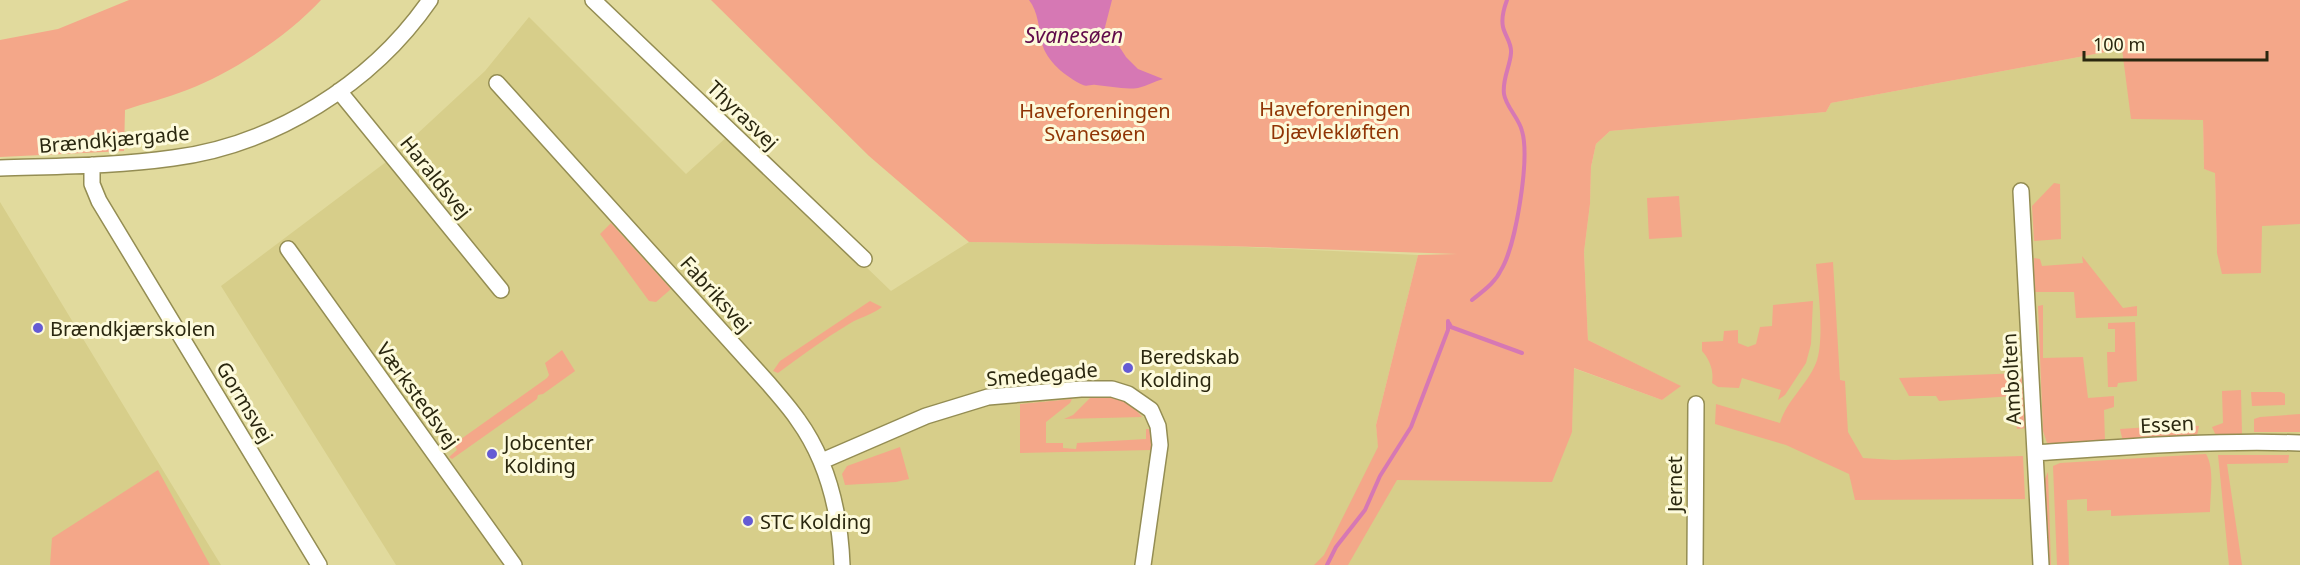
<svg xmlns="http://www.w3.org/2000/svg" width="2300" height="565" font-family="'Noto Sans',sans-serif">
	<style>
		.built { fill: #d7ce8a }
		.green { fill: #f4a789 }
		.water { fill: #d678b4 }
		.lines { fill: none; stroke-linecap: round; stroke-linejoin: round }
		.stream { stroke: #d678b4; stroke-width: 4 }
		.minor-casing { stroke: #948d53; stroke-width: 18 }
		.minor { stroke: #fff; stroke-width: 15 }
		.poi-dot { fill: #655bd4; stroke: #fdfadb; stroke-width: 2 }
		.labels { text-anchor: middle; dominant-baseline: central; stroke-width: 6; stroke-linejoin: round; paint-order: stroke }
		.park-label { font-size: 20px; fill: #903505; stroke: #fdfadb }
		.street-label { font-size: 20px; fill: #2a270f; stroke: #fdfadb }
		.poi-label { font-size: 20px; fill: #2a270f; stroke: #fdfadb; text-anchor: start }
		.water-label { font-size: 21px; font-style: italic; fill: #620c4b; stroke: #fdfadb }
	</style>
	<rect width="100%" height="100%" fill="#e1da9d"/>
	<path class="built" d="M 529,17 L 686,174 L 729,135 L 891,291 L 969,242 L 1226,246 L 1418,255 L 1376,425 L 1382,480 L 1572,432 L 1573,368 L 1662,400 L 1680,386 L 1588,340 L 1584,252 L 1590,204 L 1591,167 L 1596,144 L 1610,131 L 1826,112 L 1831,103 L 2122,49 L 2203,120 L 2204,169 L 2215,172 L 2217,253 L 2245,216 L 2300,177 L 2300,565 L 396,565 L 221,286 L 390,159 L 485,71 Z
		M 0,202 L 153,454 L 221,565 L 0,565 Z"/>
	<path class="green" d="M 129,0 L 321,0 C 289,35 232,73 187,90 C 167,98 145,103 125,110 L 124,151 L 0,157 L 0,40 L 58,29 Z
		M 711,0 L 2300,0 L 2300,224 L 2262,226 L 2261,273 L 2222,274 L 2217,253 L 2215,173 L 2204,169 L 2203,120 L 2131,119 L 2122,49 L 1831,103 L 1826,112 L 1610,131 L 1596,144 L 1591,167 L 1590,204 L 1584,252 L 1588,340 L 1681,386 L 1662,400 L 1574,368 L 1572,432 L 1552,482 L 1397,480 L 1348,565 L 1314,565 L 1324,555 L 1378,447 L 1376,425 L 1418,255 L 1457,254 L 1226,246 L 969,242 L 869,156 Z
		M 2054,183 L 2060,184 L 2061,239 L 2034,241 L 2032,206 Z
		M 1679,196 L 1682,237 L 1649,239 L 1647,198 Z
		M 611,223 L 671,289 L 656,302 L 649,301 L 600,234 Z
		M 2082,256 L 2123,308 L 2137,306 L 2137,316 L 2076,318 L 2074,292 L 2034,292 L 2034,258 L 2040,259 L 2042,266 L 2083,263 Z
		M 1833,262 L 1840,380 L 1845,381 L 1848,432 L 1863,458 L 1894,460 L 2023,456 L 2025,499 L 1855,500 L 1849,474 L 1786,445 L 1715,424 L 1716,404 L 1780,423 C 1787,400 1807,385 1816,363 C 1825,340 1818,290 1816,264 Z
		M 870,301 L 882,307 C 872,315 860,317 849,324 C 824,339 801,356 778,373 L 773,371 L 780,361 Z
		M 1813,301 L 1811,344 L 1806,363 L 1785,395 L 1778,400 L 1781,390 L 1742,378 L 1739,388 L 1718,387 L 1712,383 C 1714,371 1710,360 1702,351 L 1702,342 L 1723,341 L 1724,331 L 1738,330 L 1738,343 L 1748,347 L 1756,344 L 1760,327 L 1772,326 L 1773,305 Z
		M 2043,305 L 2043,358 L 2083,357 L 2088,398 L 2114,396 L 2114,407 L 2104,410 L 2105,441 L 2062,446 L 2047,443 L 2043,431 L 2038,306 Z
		M 2135,322 L 2137,381 L 2118,383 L 2117,387 L 2108,387 L 2107,352 L 2115,352 L 2115,329 L 2108,329 L 2108,323 Z
		M 562,350 L 575,371 L 543,394 L 538,395 L 537,399 L 452,459 L 449,457 L 457,450 L 454,444 L 547,378 L 549,375 L 545,363 Z
		M 2021,373 L 2027,428 L 2017,429 L 2013,396 L 1939,401 L 1936,396 L 1909,396 L 1899,378 Z
		M 2241,390 L 2242,434 L 2239,437 L 2217,438 L 2212,427 L 2223,423 L 2222,391 Z
		M 2251,392 L 2281,392 L 2285,394 L 2285,405 L 2252,406 Z
		M 1091,397 C 1113,397 1128,398 1142,417 L 1064,419 L 1073,415 Z
		M 1072,399 L 1070,403 L 1046,422 L 1046,443 L 1063,443 L 1063,448 L 1076,449 L 1077,443 L 1146,439 L 1146,429 L 1149,429 L 1152,441 L 1151,450 L 1020,453 L 1020,404 Z
		M 2300,414 L 2300,432 L 2254,432 L 2254,419 L 2260,417 Z
		M 2179,425 L 2199,426 L 2197,436 L 2123,442 L 2120,429 Z
		M 900,447 L 909,479 L 896,482 L 845,485 L 842,474 L 847,466 Z
		M 2206,454 C 2215,469 2210,495 2210,512 L 2111,516 L 2111,510 L 2087,511 L 2087,499 L 2067,500 L 2069,565 L 2057,565 L 2053,466 L 2060,463 Z
		M 2218,455 L 2289,455 L 2288,463 L 2227,464 L 2242,565 L 2229,565 Z
		M 158,470 L 210,565 L 50,565 L 52,538 Z
		M 2048,472 L 2051,565 L 2047,565 L 2043,483 Z"/>
	<path class="water" d="M 1029,0 L 1112,0 L 1105,27 L 1107,35 L 1115,40 L 1126,57 L 1138,69 L 1163,79 C 1155,81 1147,86 1138,88 C 1124,90 1110,86 1096,85 C 1091,84 1087,87 1083,85 C 1066,77 1046,61 1042,43 C 1039,29 1038,11 1029,0 Z"/>
	<g class="lines">
		<path class="stream" d="M 1472,300 C 1483,291 1495,283 1501,270 C 1516,246 1530,158 1522,131 C 1519,118 1506,107 1504,94 C 1502,79 1510,67 1511,53 C 1512,43 1505,36 1503,27 C 1501,18 1504,8 1507,0
			M 1449,323 L 1451,327 L 1522,353
			M 1327,565 L 1336,547 L 1365,510 L 1380,476 L 1411,427 L 1448,330 L 1448,321"/>
		<defs>
			<path id="minor" d="M 593,0 L 864,259
				M 497,83 L 769,384 C 779,396 790,408 798,420 C 829,463 840,513 842,565
				M 339,91 L 501,290
				M 92,165 L 92,184 L 99,201 L 319,565
				M 0,168 C 58,166 116,166 173,158 C 274,145 372,84 430,0
				M 2021,191 L 2041,565
				M 288,249 L 514,565
				M 2036,453 C 2124,447 2212,440 2300,443
				M 822,461 L 926,416 L 988,397 L 1081,389 L 1112,389 L 1128,394 L 1151,410 L 1158,426 L 1160,445 L 1143,565
				M 1695,565 L 1696,404"/>
		</defs>
		<use href="#minor" class="minor-casing"/>
		<use href="#minor" class="minor"/>
	</g>
	<g class="poi-dot">
		<circle cx="38" cy="328" r="6"/>
		<circle cx="1128" cy="368" r="6"/>
		<circle cx="492" cy="454" r="6"/>
		<circle cx="748" cy="521" r="6"/>
	</g>
	<g class="labels">
		<g class="park-label">
			<text x="1335" y="108">Haveforeningen<tspan x="1335" dy="23">Djævlekløften</tspan></text>
			<text x="1095" y="110">Haveforeningen<tspan x="1095" dy="23">Svanesøen</tspan></text>
		</g>
		<g class="street-label">
			<text transform="translate(743 115) rotate(44)">Thyrasvej</text>
			<text transform="translate(114 139) rotate(-5)">Brændkjærgade</text>
			<text transform="translate(436 177) rotate(51)">Haraldsvej</text>
			<text transform="translate(716 294) rotate(48)">Fabriksvej</text>
			<text transform="translate(1042 374) rotate(-5)">Smedegade</text>
			<text transform="translate(2011 379) rotate(-93)">Ambolten</text>
			<text transform="translate(418 395) rotate(54)">Værkstedsvej</text>
			<text transform="translate(245 402) rotate(59)">Gormsvej</text>
			<text transform="translate(2167 424) rotate(-3)">Essen</text>
			<text transform="translate(1674 484) rotate(-90)">Jernet</text>
		</g>
		<g class="poi-label">
			<text x="50" y="328">Brændkjærskolen</text>
			<text x="1140" y="356">Beredskab<tspan x="1140" dy="23">Kolding</tspan></text>
			<text x="504" y="442">Jobcenter<tspan x="504" dy="23">Kolding</tspan></text>
			<text x="760" y="521">STC Kolding</text>
		</g>
		<g class="water-label">
			<text x="1074" y="35">Svanesøen</text>
		</g>
	</g>
	<path d="M2084 51v9h183v-9" fill="none" stroke="#2a270f" stroke-width="3"/>
	<text x="2093" y="51" font-size="18" fill="#2a270f" stroke="#fdfadb" stroke-width="4.5" paint-order="stroke">100 m</text>
</svg>
